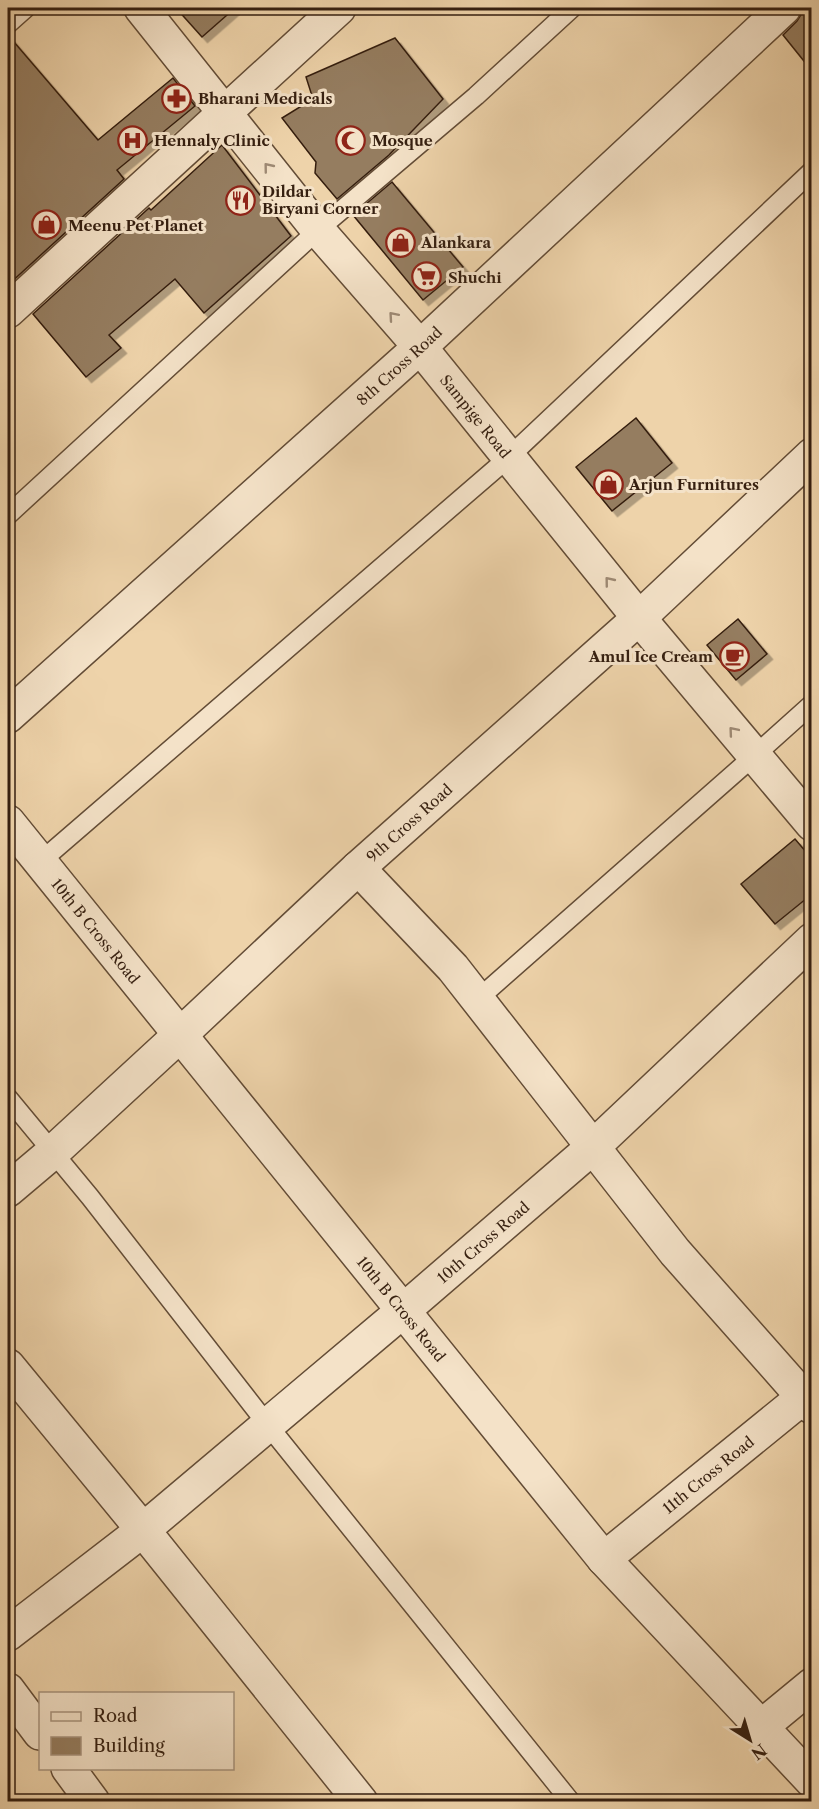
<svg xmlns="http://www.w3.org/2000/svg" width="819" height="1809" font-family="'Libre Caslon Text',serif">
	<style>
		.building { fill: #957d60; stroke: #351f10; stroke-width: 1.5; filter: url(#shadow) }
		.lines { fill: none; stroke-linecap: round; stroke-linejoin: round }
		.service-casing { stroke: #634c36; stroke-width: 21 }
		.minor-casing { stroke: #634c36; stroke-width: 36 }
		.tertiary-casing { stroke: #634c36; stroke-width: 36 }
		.service { stroke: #f4e2c8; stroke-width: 18 }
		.minor { stroke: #f4e2c8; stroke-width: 33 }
		.tertiary { stroke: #f4e2c8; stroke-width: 33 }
		.oneway { stroke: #9e8a75 }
		.labels { text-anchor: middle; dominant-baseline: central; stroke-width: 6; stroke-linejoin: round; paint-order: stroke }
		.poi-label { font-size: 15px; font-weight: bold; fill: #351f10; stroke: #f4e2c8; text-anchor: start }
		.street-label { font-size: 15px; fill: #351f10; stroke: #f4e2c8 }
	</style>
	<defs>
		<filter id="shadow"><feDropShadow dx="5.5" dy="5.5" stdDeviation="0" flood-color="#0004"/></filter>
	</defs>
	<rect width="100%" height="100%" fill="#eed3aa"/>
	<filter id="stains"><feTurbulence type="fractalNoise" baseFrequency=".00333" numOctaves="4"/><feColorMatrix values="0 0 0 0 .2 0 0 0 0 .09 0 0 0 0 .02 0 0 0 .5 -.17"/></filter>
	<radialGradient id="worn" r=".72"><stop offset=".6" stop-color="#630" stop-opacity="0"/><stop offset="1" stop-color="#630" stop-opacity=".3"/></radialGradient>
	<path class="building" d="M 176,8 L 235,8 L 202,37 Z
		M 805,8 L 812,8 L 812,71 L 783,35 L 797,21 Z
		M 8,35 L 98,140 L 173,78 L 195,106 L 117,170 L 124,179 L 8,285 Z
		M 395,38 L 443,99 L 389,155 L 337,199 L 315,173 L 316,162 L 282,118 L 313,99 L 306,77 Z
		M 222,145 L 291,236 L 204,313 L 175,279 L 109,335 L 121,348 L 86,377 L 33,314 L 149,208 L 151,210 Z
		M 392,182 L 463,267 L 423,300 L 353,215 Z
		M 636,418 L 672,463 L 612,511 L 576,467 Z
		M 738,619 L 767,654 L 736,680 L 707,645 Z
		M 795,839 L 812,859 L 812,894 L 775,924 L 741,884 Z"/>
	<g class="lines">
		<defs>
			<path id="service" d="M 8,24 L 26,8
				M 8,515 L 318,230 L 476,96 L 572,8
				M 40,862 L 508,458 L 812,171
				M 478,999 L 754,756 L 812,704
				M 8,1098 L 90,1197 L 267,1424 L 571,1802"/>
			<g id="minor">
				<path d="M 8,311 L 339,8"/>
				<path id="s1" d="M 8,716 L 420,347 L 784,8"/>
				<path id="s2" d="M 8,822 L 604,1559 L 812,1781"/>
				<path d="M 358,868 L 453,968 L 675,1252 L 812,1407"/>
				<path id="s3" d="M 8,1190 L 53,1152 L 181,1034 L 358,868 L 639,618 L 812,455"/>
				<path d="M 8,1366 L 143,1530 L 361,1802"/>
				<path id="s4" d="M 604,1559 L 812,1390"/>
				<path id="s5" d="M 8,1634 L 143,1530 L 404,1310 L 593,1147 L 812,940"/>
				<path d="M 8,1690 L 40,1733"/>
				<path d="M 761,1727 L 812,1685"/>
				<path d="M 68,1768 L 93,1802"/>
			</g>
			<g id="tertiary">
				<path id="s6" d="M 141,8 L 318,230 L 420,347 L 639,618 L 812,824"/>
			</g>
		</defs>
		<use href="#service" class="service-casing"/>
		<use href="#minor" class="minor-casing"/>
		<use href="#tertiary" class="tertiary-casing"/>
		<use href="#service" class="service"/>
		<use href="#minor" class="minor"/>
		<use href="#tertiary" class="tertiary"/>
	</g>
	<defs><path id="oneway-chevron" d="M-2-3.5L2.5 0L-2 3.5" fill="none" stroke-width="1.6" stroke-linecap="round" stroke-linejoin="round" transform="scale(1.5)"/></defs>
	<g class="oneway">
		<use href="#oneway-chevron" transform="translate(268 167) rotate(-129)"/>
		<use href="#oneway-chevron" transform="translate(393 316) rotate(-131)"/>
		<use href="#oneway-chevron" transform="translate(609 581) rotate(-129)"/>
		<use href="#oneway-chevron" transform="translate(733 731) rotate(-130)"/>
	</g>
	<defs>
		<symbol id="pharmacy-ring" viewBox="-11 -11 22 22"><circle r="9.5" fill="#f4e2c8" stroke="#8f2418" stroke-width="1.5"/><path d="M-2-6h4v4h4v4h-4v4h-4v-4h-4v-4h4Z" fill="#8f2418"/></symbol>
		<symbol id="hospital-ring" viewBox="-11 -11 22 22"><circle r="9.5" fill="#f4e2c8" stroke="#8f2418" stroke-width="1.5"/><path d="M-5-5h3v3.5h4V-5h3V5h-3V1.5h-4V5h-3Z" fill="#8f2418"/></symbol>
		<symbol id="mosque-ring" viewBox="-11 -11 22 22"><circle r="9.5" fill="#f4e2c8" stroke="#8f2418" stroke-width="1.5"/><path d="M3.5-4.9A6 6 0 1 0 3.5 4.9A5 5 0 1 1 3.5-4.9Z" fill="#8f2418"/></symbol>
		<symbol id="restaurant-ring" viewBox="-11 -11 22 22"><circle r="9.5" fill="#f4e2c8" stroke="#8f2418" stroke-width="1.5"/><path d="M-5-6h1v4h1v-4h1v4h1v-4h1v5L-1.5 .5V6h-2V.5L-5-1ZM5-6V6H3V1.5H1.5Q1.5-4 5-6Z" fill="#8f2418"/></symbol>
		<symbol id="shop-ring" viewBox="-11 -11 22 22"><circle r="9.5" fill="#f4e2c8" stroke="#8f2418" stroke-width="1.5"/><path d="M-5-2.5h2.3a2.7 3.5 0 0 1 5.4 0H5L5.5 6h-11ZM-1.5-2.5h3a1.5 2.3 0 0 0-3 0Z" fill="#8f2418"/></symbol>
		<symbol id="supermarket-ring" viewBox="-11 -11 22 22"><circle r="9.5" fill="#f4e2c8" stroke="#8f2418" stroke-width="1.5"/><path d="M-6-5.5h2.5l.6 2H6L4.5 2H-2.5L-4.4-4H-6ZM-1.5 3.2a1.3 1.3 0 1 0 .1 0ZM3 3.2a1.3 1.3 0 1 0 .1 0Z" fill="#8f2418"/></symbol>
		<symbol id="cafe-ring" viewBox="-11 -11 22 22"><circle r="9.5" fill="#f4e2c8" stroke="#8f2418" stroke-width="1.5"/><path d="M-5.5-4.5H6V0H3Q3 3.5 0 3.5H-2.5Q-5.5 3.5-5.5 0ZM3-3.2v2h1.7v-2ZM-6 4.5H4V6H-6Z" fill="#8f2418"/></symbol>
	</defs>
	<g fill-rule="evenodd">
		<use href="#pharmacy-ring" x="160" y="82" width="33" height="33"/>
		<use href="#hospital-ring" x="116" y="124" width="33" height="33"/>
		<use href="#mosque-ring" x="334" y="124" width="33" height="33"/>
		<use href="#restaurant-ring" x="224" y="184" width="33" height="33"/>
		<use href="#shop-ring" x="30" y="208" width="33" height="33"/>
		<use href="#shop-ring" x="384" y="226" width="33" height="33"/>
		<use href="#supermarket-ring" x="410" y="260" width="33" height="33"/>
		<use href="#shop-ring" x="592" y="468" width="33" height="33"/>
		<use href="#cafe-ring" x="718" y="640" width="33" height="33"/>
	</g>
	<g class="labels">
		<g class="poi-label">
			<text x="198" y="98">Bharani Medicals</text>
			<text x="154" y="140">Hennaly Clinic</text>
			<text x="372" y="140">Mosque</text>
			<text x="262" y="191">Dildar<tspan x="262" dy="17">Biryani Corner</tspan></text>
			<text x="68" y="225">Meenu Pet Planet</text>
			<text x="421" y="242">Alankara</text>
			<text x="448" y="277">Shuchi</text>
			<text x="629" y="484">Arjun Furnitures</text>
			<text x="713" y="656" text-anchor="end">Amul Ice Cream</text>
		</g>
		<g class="street-label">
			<text stroke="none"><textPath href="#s1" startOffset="525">8th Cross Road</textPath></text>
			<text stroke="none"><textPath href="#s6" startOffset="528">Sampige Road</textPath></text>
			<text stroke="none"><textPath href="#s3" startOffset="544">9th Cross Road</textPath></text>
			<text stroke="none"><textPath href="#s2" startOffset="140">10th B Cross Road</textPath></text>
			<text stroke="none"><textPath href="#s5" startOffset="616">10th Cross Road</textPath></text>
			<text stroke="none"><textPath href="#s2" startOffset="626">10th B Cross Road</textPath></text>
			<text stroke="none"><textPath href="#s4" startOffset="134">11th Cross Road</textPath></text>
		</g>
	</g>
	<rect width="819" height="1809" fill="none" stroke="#eed3aa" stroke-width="30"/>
	<rect x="9" y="9" width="801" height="1791" fill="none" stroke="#351f10" stroke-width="3"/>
	<rect x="15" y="15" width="789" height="1779" fill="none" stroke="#351f10" stroke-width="1.5"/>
	<rect x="39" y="1692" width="195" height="78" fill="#f4e2c8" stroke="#a8947e" stroke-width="1.5"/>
	<rect x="51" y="1712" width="30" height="9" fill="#f4e2c8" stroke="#a8947e" stroke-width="1.5"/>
	<text x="93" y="1722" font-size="18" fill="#351f10">Road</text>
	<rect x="51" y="1737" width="30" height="18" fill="#957d60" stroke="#a8947e" stroke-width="1.5"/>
	<text x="93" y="1752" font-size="18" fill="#351f10">Building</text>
	<g transform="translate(750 1740) rotate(143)" stroke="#f4e2c8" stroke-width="4.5" paint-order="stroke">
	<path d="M0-4.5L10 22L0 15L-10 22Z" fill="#351f10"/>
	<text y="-9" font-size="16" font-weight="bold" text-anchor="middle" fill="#351f10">N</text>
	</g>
	<rect width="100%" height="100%" filter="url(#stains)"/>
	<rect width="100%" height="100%" fill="url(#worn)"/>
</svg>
